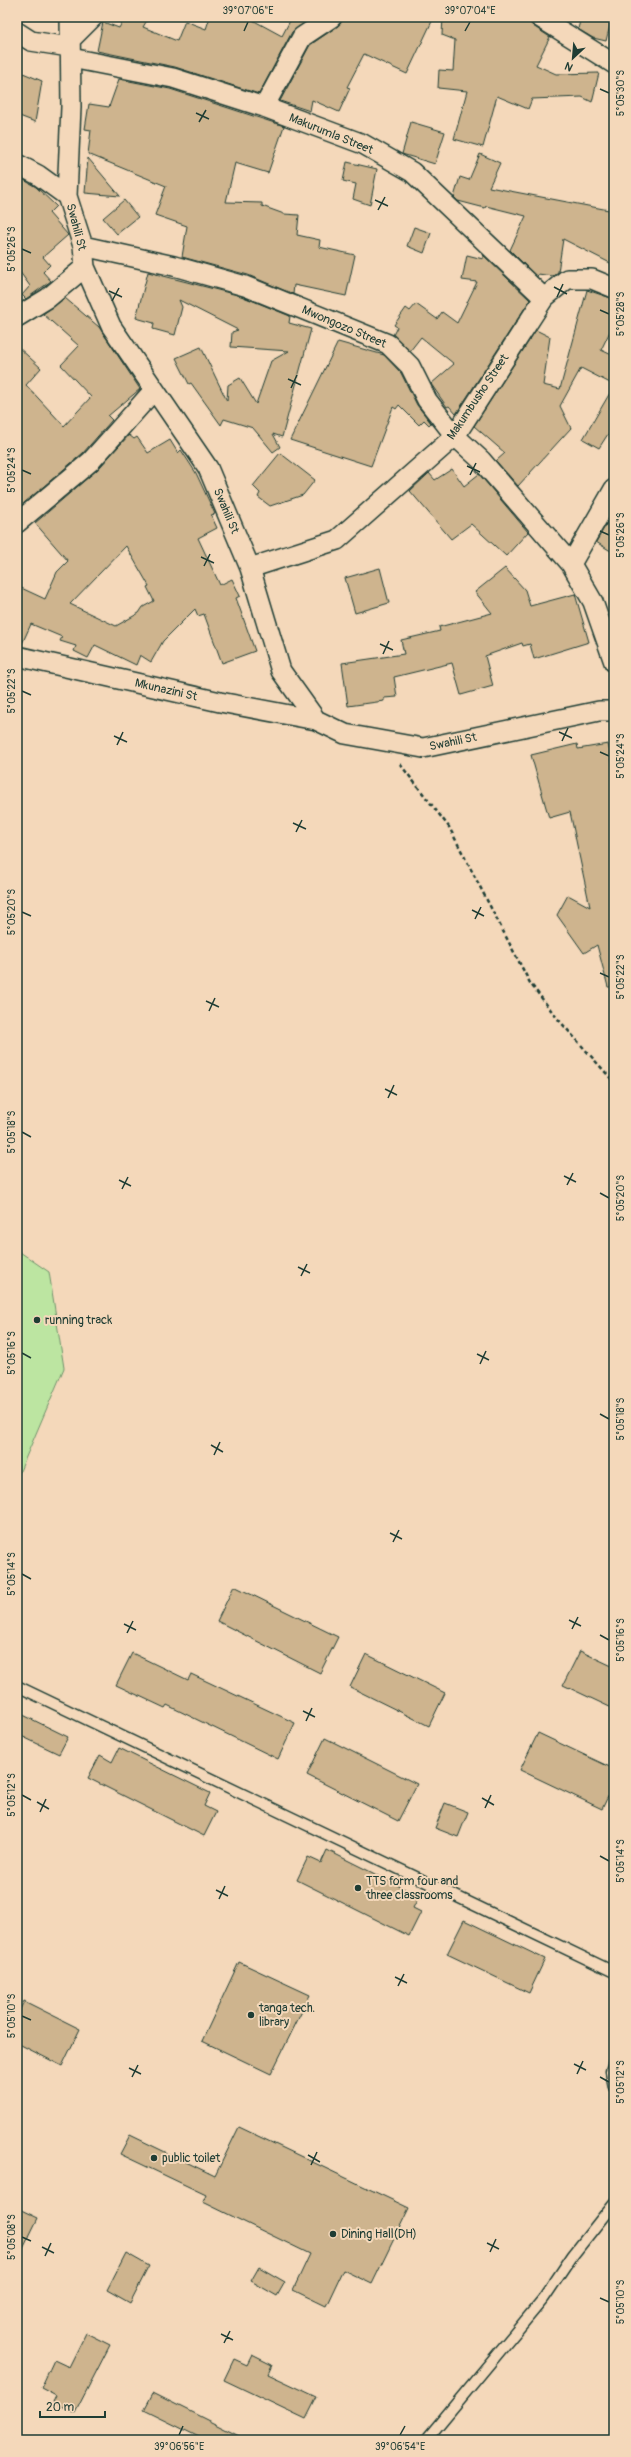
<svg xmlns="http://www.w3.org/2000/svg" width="631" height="2457" font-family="Pangolin,sans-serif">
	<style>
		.green { fill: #bce5a1; stroke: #6e916a }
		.building { fill: #ceb48e; stroke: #1f3d34; fill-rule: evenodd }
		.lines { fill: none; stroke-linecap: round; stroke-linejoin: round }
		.lane-casing { stroke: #1f3d34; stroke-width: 13 }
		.street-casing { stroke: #1f3d34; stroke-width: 22 }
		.path { stroke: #1f3d34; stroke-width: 2.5; stroke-dasharray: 4 3; stroke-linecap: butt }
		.lane { stroke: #f4d8ba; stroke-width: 10 }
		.street { stroke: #f4d8ba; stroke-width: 19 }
		.ticks { fill: none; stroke: #1f3d34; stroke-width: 1.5 }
		.poi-dot { fill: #1f3d34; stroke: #f4d8ba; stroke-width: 1.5 }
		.labels { text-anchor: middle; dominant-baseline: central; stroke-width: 4; stroke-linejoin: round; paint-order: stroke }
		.street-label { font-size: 12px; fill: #1f3d34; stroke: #f4d8ba }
		.poi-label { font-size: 12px; fill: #1f3d34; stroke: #f4d8ba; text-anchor: start }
		.neatline { fill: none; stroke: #1f3d34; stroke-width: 1.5 }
		.ticks-label { font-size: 10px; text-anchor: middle; fill: #1f3d34 }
	</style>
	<rect width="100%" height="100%" fill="#f4d8ba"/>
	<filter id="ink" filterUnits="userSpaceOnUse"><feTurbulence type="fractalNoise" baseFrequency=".025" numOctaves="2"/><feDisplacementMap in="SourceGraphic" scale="8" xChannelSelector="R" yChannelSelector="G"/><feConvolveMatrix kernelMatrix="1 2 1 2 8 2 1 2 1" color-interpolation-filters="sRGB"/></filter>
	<g filter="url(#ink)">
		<path class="green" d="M 17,1250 L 49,1272 L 64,1368 L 17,1478 Z"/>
		<path class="building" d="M 125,17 L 149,17 L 143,27 L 177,41 L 185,21 L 206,29 L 210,17 L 247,17 L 282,36 L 292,17 L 312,17 L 292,32 L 259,94 L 175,67 L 97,51 L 103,22 L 119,28 Z
			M 343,17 L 434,17 L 407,74 L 364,54 L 347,87 L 350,88 L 339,112 L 312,100 L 310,111 L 280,101 L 310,45 L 338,26 Z
			M 443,17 L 526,17 L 533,26 L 550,37 L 536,65 L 556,74 L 599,73 L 592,102 L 582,97 L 532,99 L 528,109 L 497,96 L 483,147 L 454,139 L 467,91 L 438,88 L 439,70 L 453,71 L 455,40 L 442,35 Z
			M 581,17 L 612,17 L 606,41 L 593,38 L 578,29 Z
			M 23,73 L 42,81 L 35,122 L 17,115 L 17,87 Z
			M 119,79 L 170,89 L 284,126 L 268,173 L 235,163 L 226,202 L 262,203 L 262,206 L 284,214 L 299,215 L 297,235 L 320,240 L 319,247 L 355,255 L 346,296 L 294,285 L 293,294 L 248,275 L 182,257 L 187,226 L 155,215 L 166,186 L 88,154 L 91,130 L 85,129 L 89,104 L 109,107 Z
			M 411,122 L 445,132 L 435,164 L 402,154 Z
			M 480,154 L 500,163 L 489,187 L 614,211 L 614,265 L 563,239 L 558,272 L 553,276 L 538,274 L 537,277 L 510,250 L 526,216 L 486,206 L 485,208 L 458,201 L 454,197 L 460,177 L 469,180 Z
			M 88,158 L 120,196 L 85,193 Z
			M 347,162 L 377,169 L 370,205 L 353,199 L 356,184 L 343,181 Z
			M 17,176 L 36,187 L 56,206 L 49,213 L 68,235 L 43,257 L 50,265 L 43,272 L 51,281 L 26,299 L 22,295 L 30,286 L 17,268 Z
			M 124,200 L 138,217 L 117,234 L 103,218 Z
			M 414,227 L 431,233 L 424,253 L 407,246 Z
			M 467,255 L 483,259 L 483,255 L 530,300 L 456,414 L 449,406 L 447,407 L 431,384 L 454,364 L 421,337 L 410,351 L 393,335 L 397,327 L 394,325 L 406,308 L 410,311 L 416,304 L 437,319 L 442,312 L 457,323 L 477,282 L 462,280 Z
			M 148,272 L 241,296 L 290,316 L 289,323 L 311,329 L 282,437 L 273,434 L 280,447 L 273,452 L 253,428 L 224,419 L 221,425 L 191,383 L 189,384 L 176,358 L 201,347 L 227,401 L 228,385 L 240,378 L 256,404 L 271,361 L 289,351 L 231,347 L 232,332 L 238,330 L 179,300 L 182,307 L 175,335 L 153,329 L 154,323 L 136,318 Z
			M 587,290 L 614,299 L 614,323 L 601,350 L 614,356 L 614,385 L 581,368 L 560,406 L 571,428 L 518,486 L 496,461 L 505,453 L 474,426 L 536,330 L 550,337 L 543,385 L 560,389 Z
			M 65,298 L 99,327 L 140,389 L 108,416 L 112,420 L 83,453 L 17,509 L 17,346 L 41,368 L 26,385 L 64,426 L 91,397 L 61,365 L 79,346 L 43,314 Z
			M 338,342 L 384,355 L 401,373 L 417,405 L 431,423 L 429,425 L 424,420 L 419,425 L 399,405 L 396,409 L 393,407 L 371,466 L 290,440 Z
			M 614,386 L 614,438 L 608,434 L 599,448 L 583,439 Z
			M 129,435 L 134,439 L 137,437 L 148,453 L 170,440 L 178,453 L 181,450 L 196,473 L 215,514 L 211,515 L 217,528 L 198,538 L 220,585 L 232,579 L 240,596 L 236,598 L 255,651 L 222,663 L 204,614 L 198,616 L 195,609 L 163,641 L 151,662 L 140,655 L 136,665 L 95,645 L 88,658 L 74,651 L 76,646 L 60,641 L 62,637 L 31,624 L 21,646 L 17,645 L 17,586 L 45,599 L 57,572 L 68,561 L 35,523 L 98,469 ZM 126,546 L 149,586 L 147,587 L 154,601 L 143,607 L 139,613 L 116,626 L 70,604 Z
			M 280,453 L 315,480 L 303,495 L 270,506 L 258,497 L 260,493 L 253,486 Z
			M 452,469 L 464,486 L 479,474 L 528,532 L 506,556 L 471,524 L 451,539 L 410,491 L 429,473 L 435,480 Z
			M 614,511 L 614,553 L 596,542 Z
			M 380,568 L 389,603 L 355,613 L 345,578 Z
			M 505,568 L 525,590 L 530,606 L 575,594 L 589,642 L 534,659 L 530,644 L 523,646 L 522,643 L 485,656 L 493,686 L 461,695 L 452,663 L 394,677 L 397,697 L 384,698 L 384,701 L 348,706 L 342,663 L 404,654 L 401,640 L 440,631 L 439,627 L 492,613 L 475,592 Z
			M 577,744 L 578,749 L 608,744 L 614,770 L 614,987 L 608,987 L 597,945 L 584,953 L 557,915 L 568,895 L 590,907 L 570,812 L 549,818 L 531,755 Z
			M 234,1586 L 338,1637 L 320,1673 L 217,1621 Z
			M 580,1651 L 614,1667 L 614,1709 L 563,1685 Z
			M 132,1653 L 188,1680 L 191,1674 L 295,1723 L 278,1759 L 167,1705 L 165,1708 L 116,1685 Z
			M 366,1654 L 445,1693 L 429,1726 L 350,1687 Z
			M 17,1712 L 68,1737 L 59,1754 L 17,1734 Z
			M 538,1733 L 614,1769 L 614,1784 L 602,1809 L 520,1770 Z
			M 325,1738 L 417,1784 L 398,1821 L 307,1775 Z
			M 119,1748 L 210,1793 L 204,1806 L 216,1812 L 204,1836 L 88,1778 L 100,1755 L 112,1762 Z
			M 445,1803 L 468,1812 L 458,1837 L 435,1828 Z
			M 327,1850 L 419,1896 L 413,1908 L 421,1912 L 409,1936 L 297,1880 L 308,1857 L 321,1863 Z
			M 464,1920 L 545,1959 L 529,1993 L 447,1954 Z
			M 239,1962 L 310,1995 L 271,2074 L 202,2041 Z
			M 24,2001 L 80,2029 L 62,2066 L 17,2043 L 17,2016 Z
			M 239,2127 L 409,2208 L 372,2284 L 343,2270 L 326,2306 L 293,2290 L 310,2254 L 203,2202 L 206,2195 L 120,2154 L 130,2135 L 215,2176 Z
			M 17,2208 L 38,2218 L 17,2261 Z
			M 126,2253 L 149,2266 L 130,2303 L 107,2290 Z
			M 259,2267 L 285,2282 L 277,2296 L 251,2281 Z
			M 86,2333 L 110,2345 L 75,2413 L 53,2402 L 56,2396 L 41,2388 L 54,2360 L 69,2367 Z
			M 252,2355 L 272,2365 L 268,2374 L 317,2397 L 306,2419 L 224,2380 L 234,2359 L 247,2365 Z
			M 153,2393 L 247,2440 L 205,2440 L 144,2410 Z"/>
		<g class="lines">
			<defs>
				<path id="lane" d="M 17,1686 L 614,1972
					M 614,2061 L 611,2071 L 614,2087
					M 426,2440 L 544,2298 L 573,2255 L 614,2203"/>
				<path id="street" d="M 70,17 L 71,107 L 67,196 L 83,246 L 85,267 L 111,326 L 208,468 L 250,568 L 281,671 L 316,720 L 345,734 L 423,748 L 599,711 L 614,711
					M 539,17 L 614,64
					M 17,32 L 31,41 L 69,47
					M 72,38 L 93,17
					M 71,58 L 173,78 L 264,107 L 363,144 L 412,172 L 544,298
					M 264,107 L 302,37 L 332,17
					M 17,164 L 38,175 L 67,196
					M 83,246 L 174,266 L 245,286 L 388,344 L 410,366 L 427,400 L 455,436 L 481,460 L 571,564 L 593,602 L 614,662
					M 17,317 L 48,298 L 85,267
					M 17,523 L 91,461 L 154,390
					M 571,564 L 614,489
					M 250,568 L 337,540 L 455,436 L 544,298 L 567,279 L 592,279 L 614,288
					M 17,656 L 220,702 L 316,720"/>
			</defs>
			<use href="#lane" class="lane-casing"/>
			<use href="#street" class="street-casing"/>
			<path class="path" d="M 400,764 L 449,827 L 530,983 L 557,1018 L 614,1082"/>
			<use href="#lane" class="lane"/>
			<use href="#street" class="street"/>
		</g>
	</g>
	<path class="ticks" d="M 244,31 L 248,22M 465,31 L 470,22M 600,89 L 609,93M 196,113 L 209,119M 199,122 L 206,110M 375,200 L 388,206M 378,210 L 385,197M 22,249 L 31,253M 554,287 L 567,294M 109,291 L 122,297M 557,297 L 563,284M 112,301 L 119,288M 600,310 L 609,314M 288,379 L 301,385M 291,388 L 297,375M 467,466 L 480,472M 22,470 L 31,474M 470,475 L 476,463M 600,531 L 609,535M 201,557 L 214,563M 204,566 L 210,554M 380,644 L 393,650M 383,654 L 389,641M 22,691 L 31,695M 559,732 L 572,738M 114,736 L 127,742M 562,741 L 568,728M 117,745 L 123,732M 600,752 L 609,756M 293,823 L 306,829M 296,832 L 302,820M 472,910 L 484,916M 22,912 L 31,916M 475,919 L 481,907M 600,973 L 609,977M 206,1001 L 219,1007M 209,1011 L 215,998M 385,1089 L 397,1095M 388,1098 L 394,1085M 22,1132 L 31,1137M 564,1176 L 576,1182M 119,1180 L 131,1186M 567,1185 L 573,1173M 122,1189 L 128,1177M 600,1193 L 609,1198M 298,1267 L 310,1273M 301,1276 L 307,1264M 22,1353 L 31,1358M 477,1354 L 489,1360M 480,1364 L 486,1351M 600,1414 L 609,1419M 211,1445 L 223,1452M 214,1455 L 220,1442M 390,1533 L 402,1539M 393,1542 L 399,1530M 22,1574 L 31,1579M 569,1620 L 581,1626M 124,1624 L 136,1630M 572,1629 L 578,1617M 127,1633 L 133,1621M 600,1635 L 609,1640M 303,1711 L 315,1717M 306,1721 L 312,1708M 22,1795 L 31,1800M 482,1798 L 494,1805M 37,1802 L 49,1809M 485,1808 L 491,1795M 40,1812 L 46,1799M 600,1856 L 609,1861M 216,1890 L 228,1896M 219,1899 L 225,1886M 395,1977 L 407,1983M 398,1986 L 404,1974M 22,2016 L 31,2020M 574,2064 L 586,2070M 129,2068 L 141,2074M 577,2074 L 583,2061M 132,2077 L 138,2065M 600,2077 L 609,2082M 308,2155 L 320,2162M 311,2165 L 317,2152M 22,2237 L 31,2241M 487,2243 L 499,2249M 42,2247 L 54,2253M 490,2252 L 496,2239M 45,2256 L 51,2243M 600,2298 L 609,2302M 221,2334 L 233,2340M 224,2343 L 230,2331M 179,2435 L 183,2426M 400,2435 L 405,2426"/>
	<g class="poi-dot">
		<circle cx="37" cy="1320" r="4"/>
		<circle cx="358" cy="1888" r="4"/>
		<circle cx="251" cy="2015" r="4"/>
		<circle cx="154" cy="2158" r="4"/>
		<circle cx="333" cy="2234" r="4"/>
	</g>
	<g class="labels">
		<g class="street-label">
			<text transform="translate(331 134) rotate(22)">Makurumla Street</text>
			<text transform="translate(76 227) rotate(75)">Swahili St</text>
			<text transform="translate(344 327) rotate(23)">Mwongozo Street</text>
			<text transform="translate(478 397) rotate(-56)">Makumbusho Street</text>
			<text transform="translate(226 511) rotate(67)">Swahili St</text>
			<text transform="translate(166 690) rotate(13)">Mkunazini St</text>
			<text transform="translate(453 742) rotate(-12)">Swahili St</text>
		</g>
		<g class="poi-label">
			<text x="45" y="1320">running track</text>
			<text x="366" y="1881">TTS form four and<tspan x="366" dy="14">three classrooms</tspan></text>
			<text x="259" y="2008">tanga tech.<tspan x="259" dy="14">library</tspan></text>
			<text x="162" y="2158">public toilet</text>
			<text x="341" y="2234">Dining Hall(DH)</text>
		</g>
	</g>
	<rect width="631" height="2457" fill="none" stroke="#f4d8ba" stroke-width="44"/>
	<g transform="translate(573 58) rotate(206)" stroke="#f4d8ba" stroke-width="3" paint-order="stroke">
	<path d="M0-3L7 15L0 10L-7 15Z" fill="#1f3d34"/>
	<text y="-6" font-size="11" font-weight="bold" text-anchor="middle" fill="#1f3d34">N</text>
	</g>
	<path d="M40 2411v6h65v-6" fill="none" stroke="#1f3d34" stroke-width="2"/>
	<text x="46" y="2411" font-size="12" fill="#1f3d34" stroke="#f4d8ba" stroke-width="3" paint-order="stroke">20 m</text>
	<rect x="22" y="22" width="587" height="2413" class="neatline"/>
	<g class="ticks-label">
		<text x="248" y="14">39°07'06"E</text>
		<text x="470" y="14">39°07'04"E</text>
		<text transform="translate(620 93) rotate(-90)" y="4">5°05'30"S</text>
		<text transform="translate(11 249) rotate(-90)" y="4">5°05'26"S</text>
		<text transform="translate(620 314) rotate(-90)" y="4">5°05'28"S</text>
		<text transform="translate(11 470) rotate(-90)" y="4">5°05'24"S</text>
		<text transform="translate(620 535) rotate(-90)" y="4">5°05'26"S</text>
		<text transform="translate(11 691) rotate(-90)" y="4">5°05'22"S</text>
		<text transform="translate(620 756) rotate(-90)" y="4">5°05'24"S</text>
		<text transform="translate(11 912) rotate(-90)" y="4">5°05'20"S</text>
		<text transform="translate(620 977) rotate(-90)" y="4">5°05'22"S</text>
		<text transform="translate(11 1132) rotate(-90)" y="4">5°05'18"S</text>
		<text transform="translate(620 1198) rotate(-90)" y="4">5°05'20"S</text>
		<text transform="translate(11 1353) rotate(-90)" y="4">5°05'16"S</text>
		<text transform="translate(620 1419) rotate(-90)" y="4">5°05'18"S</text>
		<text transform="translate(11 1574) rotate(-90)" y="4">5°05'14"S</text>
		<text transform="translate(620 1640) rotate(-90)" y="4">5°05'16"S</text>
		<text transform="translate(11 1795) rotate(-90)" y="4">5°05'12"S</text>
		<text transform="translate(620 1861) rotate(-90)" y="4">5°05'14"S</text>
		<text transform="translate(11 2016) rotate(-90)" y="4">5°05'10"S</text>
		<text transform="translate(620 2082) rotate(-90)" y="4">5°05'12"S</text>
		<text transform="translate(11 2237) rotate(-90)" y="4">5°05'08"S</text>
		<text transform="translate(620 2302) rotate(-90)" y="4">5°05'10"S</text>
		<text x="179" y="2450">39°06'56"E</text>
		<text x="400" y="2450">39°06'54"E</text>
	</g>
</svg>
